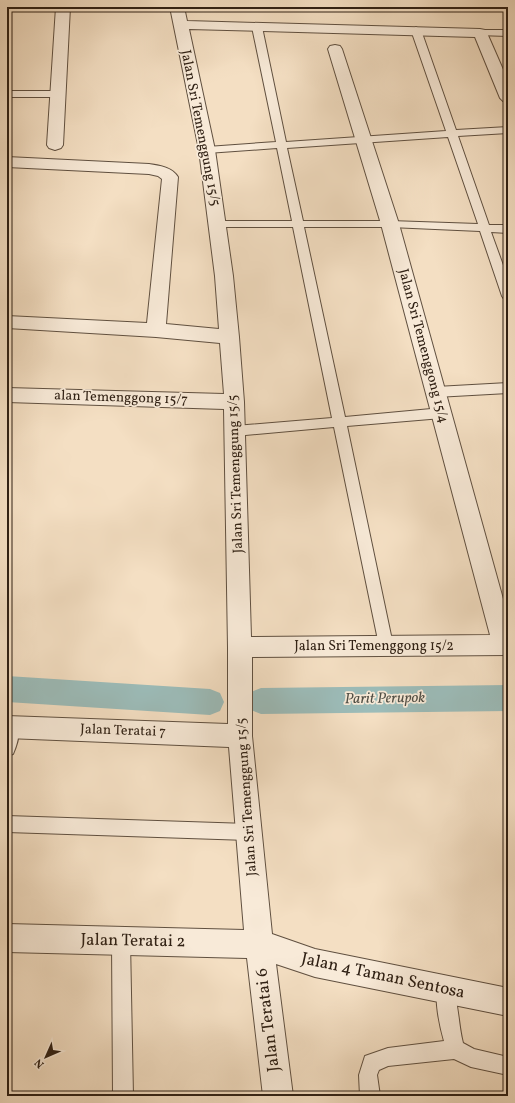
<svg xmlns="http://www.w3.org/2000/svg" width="515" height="1103" font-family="Vollkorn,serif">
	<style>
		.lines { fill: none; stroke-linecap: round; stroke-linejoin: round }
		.canal { fill: #9cbcb9; fill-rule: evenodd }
		.lane-casing { stroke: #605040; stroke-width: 2 }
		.street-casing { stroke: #605040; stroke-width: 2 }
		.lane { fill: #f8ead8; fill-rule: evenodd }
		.street { fill: #f8ead8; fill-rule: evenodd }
		.labels { text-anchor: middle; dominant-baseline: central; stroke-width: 3.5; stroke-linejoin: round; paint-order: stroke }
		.street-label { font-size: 14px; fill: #2f2014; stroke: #f8ead8 }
		.water-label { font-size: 15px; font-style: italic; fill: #504f46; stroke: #f8ead8 }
		.near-street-label { font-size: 17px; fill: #2f2014; stroke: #f8ead8 }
	</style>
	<rect width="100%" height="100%" fill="#f4dfc3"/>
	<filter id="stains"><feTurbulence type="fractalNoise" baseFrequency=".005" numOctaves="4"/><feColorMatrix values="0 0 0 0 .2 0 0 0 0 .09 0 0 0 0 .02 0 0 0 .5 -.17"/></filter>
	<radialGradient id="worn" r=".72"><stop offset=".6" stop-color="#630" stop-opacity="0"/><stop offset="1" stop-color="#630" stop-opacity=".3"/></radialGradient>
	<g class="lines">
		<path class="canal" d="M 7,676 L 210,689 L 220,693 L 224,702 L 220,711 L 210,715 L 7,702 Z
			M 508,685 L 508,711 L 261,714 L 251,710 L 247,701 L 251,692 L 261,688 Z"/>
		<defs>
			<path id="lane" d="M 257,24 L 262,27 L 286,142 L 446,131 L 411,30 L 416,27 L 421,30 L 456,130 L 508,127 L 508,133 L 458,136 L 489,225 L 508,225 L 508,233 L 491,232 L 508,279 L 508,300 L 504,299 L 502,296 L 480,231 L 390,227 L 304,227 L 345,417 L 442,408 L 446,410 L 448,413 L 446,416 L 442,418 L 347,426 L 393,645 L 391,650 L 386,651 L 381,650 L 379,645 L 334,427 L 235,436 L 230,434 L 229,431 L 230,428 L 235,426 L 332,418 L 293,227 L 217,227 L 213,226 L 212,224 L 213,222 L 217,221 L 292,221 L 277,148 L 207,153 L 202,150 L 207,147 L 276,142 L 252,27 ZM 448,137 L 478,224 L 390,221 L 303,221 L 287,148 Z
				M 480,30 L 508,30 L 508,36 L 477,35 L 475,33 Z
				M 7,91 L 58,91 L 63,94 L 58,97 L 7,97 Z
				M 508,383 L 508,393 L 436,397 L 432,395 L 430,392 L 432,389 L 436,387 Z
				M 11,720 L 17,722 C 21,731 17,745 13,754 L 7,756 L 7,721 Z
				M 7,816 L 248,824 L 254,826 L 256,832 L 254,838 L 248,840 L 7,832 Z
				M 121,932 L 127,935 L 130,941 L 133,1096 L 113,1096 L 112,941 L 115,935 Z
				M 445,981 L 451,984 C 459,1002 458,1024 463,1043 L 474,1049 L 508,1057 L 508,1075 L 471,1067 L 454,1059 L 388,1066 L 379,1070 L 377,1075 L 380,1096 L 360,1096 L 359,1075 L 365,1056 L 388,1048 L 444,1041 C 440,1027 433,997 439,984 Z"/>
			<path id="street" d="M 56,7 L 70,7 L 63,145 L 61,148 L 55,150 L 49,148 L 47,145 Z
				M 170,7 L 184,7 L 187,21 L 480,29 L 485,30 L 487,33 L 508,81 L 508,103 L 503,101 L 500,98 L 475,37 L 189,29 L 215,150 L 233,276 L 239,337 L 244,402 L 251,637 L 490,635 L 381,224 L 328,49 L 330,46 L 335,45 L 340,46 L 342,49 L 399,224 L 508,617 L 508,655 L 252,657 L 252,736 L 272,934 L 315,949 L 508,988 L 508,1016 L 315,977 L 276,964 L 293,1096 L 263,1096 L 247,958 L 7,952 L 7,924 L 244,930 L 229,747 L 7,738 L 7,716 L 228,724 L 228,647 L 224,409 L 7,402 L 7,388 L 224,394 L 220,343 L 156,337 L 7,328 L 7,316 L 147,323 L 162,179 L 158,176 L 149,174 L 7,167 L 7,157 L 149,164 C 160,166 172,167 178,177 L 166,324 L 219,329 L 215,276 L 199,150 Z"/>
		</defs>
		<use href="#lane" class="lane-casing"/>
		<use href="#street" class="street-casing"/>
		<use href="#lane" class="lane"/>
		<use href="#street" class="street"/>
	</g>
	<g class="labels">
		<g class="street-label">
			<text transform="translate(200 128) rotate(79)">Jalan Sri Temenggung 15/5</text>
			<text transform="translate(423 346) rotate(75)">Jalan Sri Temenggong 15/4</text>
			<text transform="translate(121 398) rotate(2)">alan Temenggong 15/7</text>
			<text transform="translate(236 474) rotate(-92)">Jalan Sri Temenggung 15/5</text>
			<text x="374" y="646">Jalan Sri Temenggong 15/2</text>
			<text transform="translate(123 731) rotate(2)">Jalan Teratai 7</text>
			<text transform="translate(247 797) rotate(-94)">Jalan Sri Temenggung 15/5</text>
		</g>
		<g class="water-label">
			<text transform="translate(385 699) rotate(-1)">Parit Perupok</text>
		</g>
		<g class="near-street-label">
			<text transform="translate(133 941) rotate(1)">Jalan Teratai 2</text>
			<text transform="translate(383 976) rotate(12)">Jalan 4 Taman Sentosa</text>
			<text transform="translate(268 1020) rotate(-97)">Jalan Teratai 6</text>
		</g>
	</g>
	<rect width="515" height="1103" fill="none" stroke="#f4dfc3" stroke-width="24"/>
	<rect x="8" y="8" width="499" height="1087" fill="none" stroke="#2f2014" stroke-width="2"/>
	<rect x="12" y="12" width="491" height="1079" fill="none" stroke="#2f2014"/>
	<g transform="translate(46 1057) rotate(225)" stroke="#f8ead8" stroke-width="3" paint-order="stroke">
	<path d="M0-3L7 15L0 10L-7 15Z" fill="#2f2014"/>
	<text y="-6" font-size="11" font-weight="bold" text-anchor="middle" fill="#2f2014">N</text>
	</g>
	<rect width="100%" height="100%" filter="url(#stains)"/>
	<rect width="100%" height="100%" fill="url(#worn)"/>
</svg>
